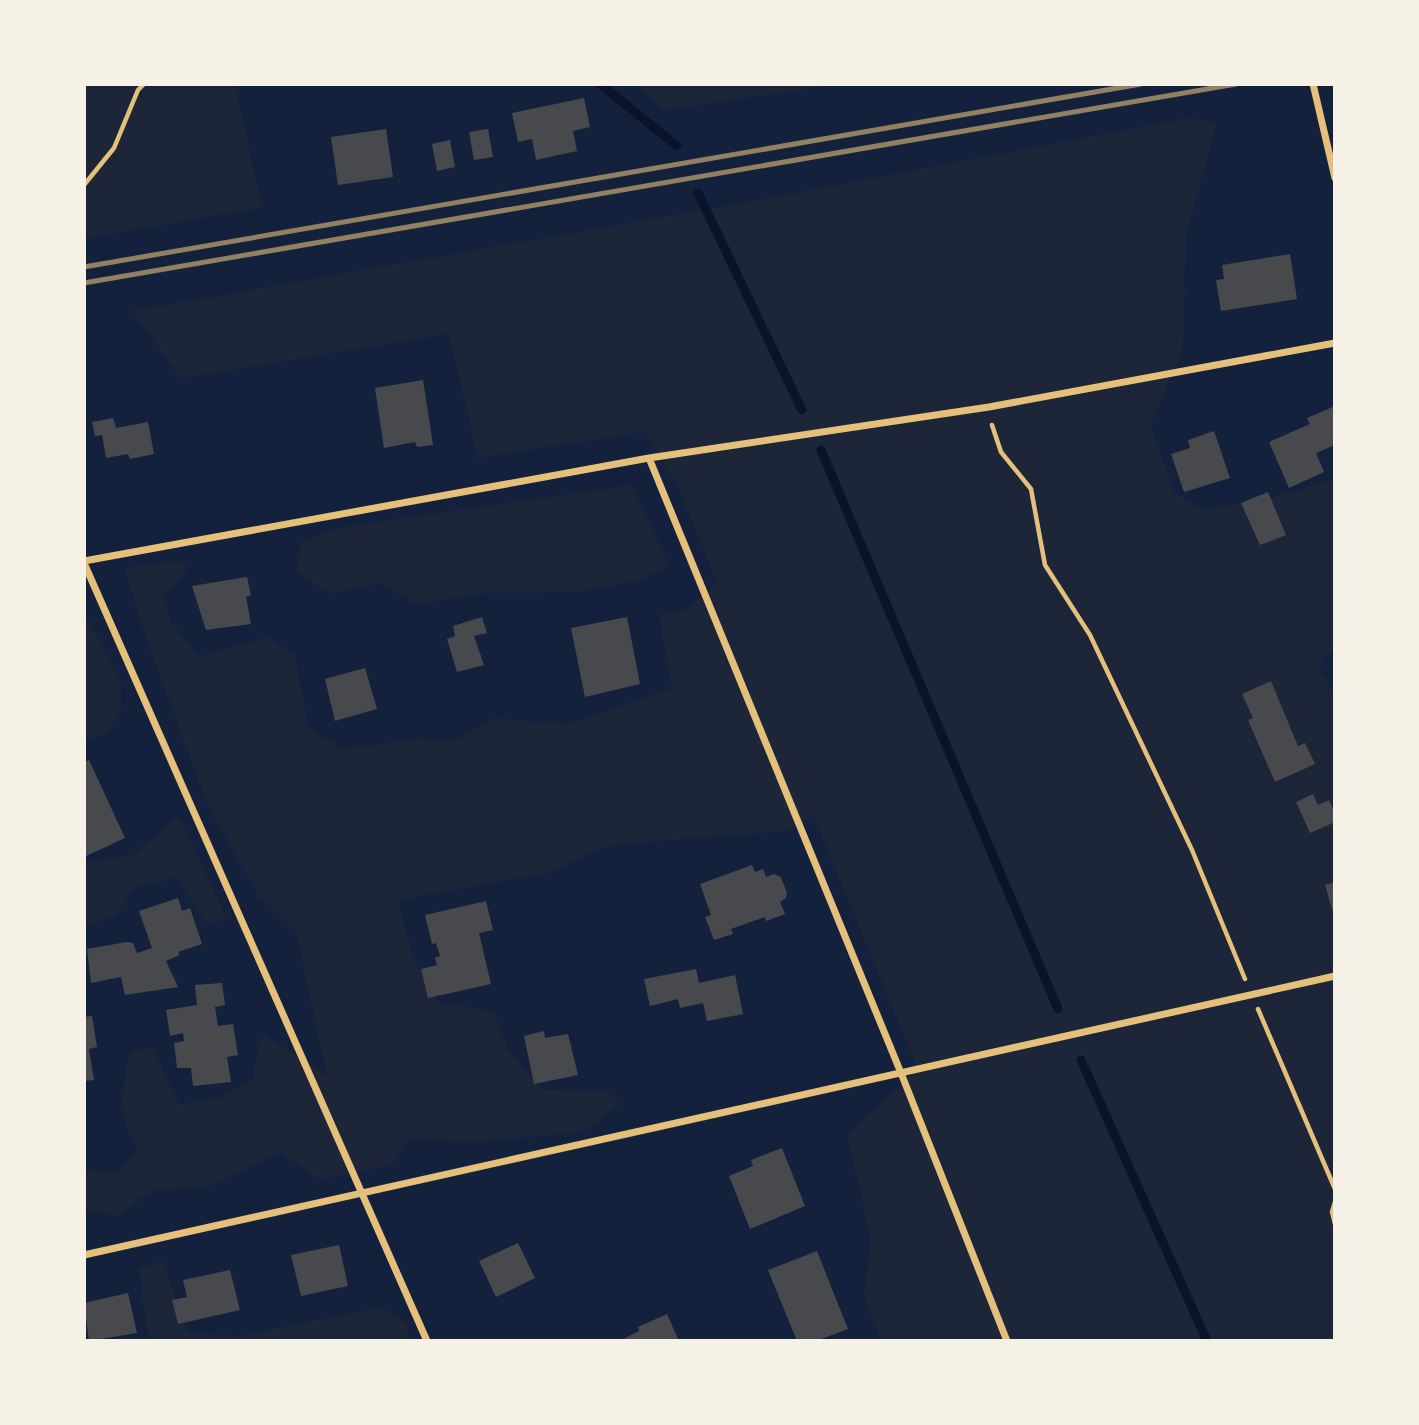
<svg xmlns="http://www.w3.org/2000/svg" width="1419" height="1425" font-family="'Zilla Slab',serif">
	<style>
		.green { fill: #1d2539 }
		.lines { fill: none; stroke-linecap: round; stroke-linejoin: round }
		.stream { stroke: #0b132b; stroke-width: 9 }
		.building { fill: #48494c }
		.path { stroke: #e5c07b; stroke-width: 4.5 }
		.minor { stroke: #e5c07b; stroke-width: 7 }
		.rail { stroke: #918062; stroke-width: 5 }
	</style>
	<rect width="100%" height="100%" fill="#14213d"/>
	<path class="green" d="M 84,84 L 235,84 L 262,208 L 84,238 Z
		M 638,84 L 838,84 L 665,110 Z
		M 1188,118 L 1217,123 L 1186,235 L 1183,350 L 1150,425 L 1175,493 L 1204,510 L 1291,493 L 1335,478 L 1335,650 L 1328,654 L 1318,672 L 1335,692 L 1335,1341 L 882,1341 L 864,1296 L 871,1239 L 847,1134 L 918,1069 L 813,815 L 786,831 L 610,845 L 548,873 L 398,900 L 414,961 L 439,1003 L 494,1011 L 507,1047 L 541,1090 L 606,1089 L 619,1104 L 582,1132 L 476,1142 L 408,1139 L 392,1165 L 320,1179 L 280,1152 L 208,1187 L 153,1190 L 115,1217 L 84,1208 L 84,1171 L 119,1172 L 139,1152 C 117,1116 121,1092 130,1052 L 152,1047 L 180,1105 L 222,1097 L 253,1079 L 258,1046 L 264,1034 L 327,1076 L 296,932 L 259,896 L 208,806 L 140,621 L 125,568 L 181,561 L 188,569 L 162,595 L 172,624 L 200,657 L 267,637 L 295,656 L 308,726 L 342,749 L 420,739 L 452,742 L 495,718 L 568,724 L 672,689 L 659,615 L 688,609 L 717,582 L 676,482 L 644,432 L 478,458 L 449,334 L 180,378 L 133,311 L 765,199 Z
		M 632,485 L 669,565 L 645,579 L 579,592 L 486,593 L 416,604 L 382,583 L 330,593 L 297,572 L 301,542 L 343,527 Z
		M 84,612 L 121,683 L 121,709 L 109,732 L 84,741 Z
		M 179,816 L 227,919 L 206,924 L 177,877 L 135,888 L 115,916 L 84,926 L 84,862 L 133,855 Z
		M 163,1262 L 188,1333 L 238,1336 L 380,1308 L 407,1323 L 409,1341 L 149,1341 L 139,1267 Z"/>
	<g class="lines">
		<path class="stream" d="M 600,84 L 677,146
			M 698,193 L 802,410
			M 821,450 L 1058,1009
			M 1081,1060 L 1207,1341"/>
	</g>
	<path class="building" d="M 584,98 L 590,127 L 573,131 L 577,151 L 536,160 L 532,139 L 518,142 L 512,113 Z
		M 386,129 L 393,177 L 338,185 L 331,137 Z
		M 488,129 L 493,157 L 474,160 L 469,132 Z
		M 450,140 L 455,167 L 437,171 L 432,144 Z
		M 1290,254 L 1297,299 L 1221,311 L 1216,280 L 1224,279 L 1222,265 Z
		M 423,380 L 433,445 L 417,447 L 415,442 L 384,448 L 375,388 Z
		M 1335,406 L 1335,445 L 1316,453 L 1324,472 L 1289,488 L 1269,442 L 1310,424 L 1307,418 Z
		M 113,418 L 116,428 L 148,422 L 154,454 L 130,459 L 128,454 L 106,458 L 102,435 L 95,436 L 92,422 Z
		M 1214,431 L 1230,478 L 1184,492 L 1171,454 L 1190,448 L 1188,440 Z
		M 1268,492 L 1286,535 L 1260,545 L 1241,503 Z
		M 247,577 L 251,595 L 246,597 L 251,624 L 206,630 L 192,586 Z
		M 482,617 L 487,633 L 474,636 L 484,665 L 457,672 L 447,639 L 455,636 L 453,626 Z
		M 627,617 L 640,684 L 585,697 L 571,628 Z
		M 365,668 L 377,709 L 335,721 L 325,679 Z
		M 1271,681 L 1298,746 L 1305,743 L 1315,764 L 1275,782 L 1248,720 L 1253,718 L 1242,694 Z
		M 89,760 L 125,838 L 84,857 L 84,762 Z
		M 1313,794 L 1318,805 L 1329,800 L 1335,813 L 1335,822 L 1310,833 L 1296,802 Z
		M 752,865 L 755,872 L 763,869 L 766,877 L 774,874 L 781,877 L 787,893 L 786,898 L 780,902 L 785,914 L 766,921 L 765,917 L 731,929 L 733,934 L 714,940 L 705,917 L 711,915 L 700,884 Z
		M 1335,882 L 1335,919 L 1325,885 Z
		M 178,898 L 182,911 L 190,908 L 202,944 L 178,952 L 180,955 L 166,961 L 178,987 L 125,995 L 121,977 L 91,983 L 87,949 L 127,942 L 133,943 L 137,953 L 152,948 L 139,911 Z
		M 486,901 L 493,930 L 479,933 L 491,984 L 428,998 L 421,969 L 437,965 L 435,958 L 440,956 L 436,943 L 432,944 L 425,915 Z
		M 696,969 L 699,983 L 735,975 L 743,1014 L 707,1021 L 703,1003 L 680,1008 L 678,999 L 650,1006 L 644,979 Z
		M 222,983 L 225,1005 L 215,1007 L 218,1026 L 233,1024 L 238,1055 L 227,1057 L 231,1082 L 193,1086 L 191,1068 L 177,1068 L 174,1043 L 184,1041 L 183,1033 L 170,1036 L 166,1010 L 197,1005 L 195,985 Z
		M 92,1016 L 97,1047 L 89,1049 L 94,1080 L 84,1081 L 84,1017 Z
		M 544,1031 L 545,1038 L 568,1034 L 578,1075 L 534,1084 L 524,1036 Z
		M 782,1148 L 805,1206 L 750,1229 L 729,1176 L 753,1166 L 751,1160 Z
		M 518,1243 L 535,1278 L 496,1297 L 479,1261 Z
		M 339,1245 L 348,1286 L 301,1296 L 291,1255 Z
		M 817,1251 L 848,1329 L 816,1341 L 797,1341 L 768,1270 Z
		M 230,1270 L 240,1310 L 178,1324 L 172,1300 L 187,1297 L 183,1280 Z
		M 128,1293 L 137,1333 L 89,1341 L 84,1303 Z
		M 667,1314 L 679,1341 L 626,1341 L 625,1338 L 639,1331 L 638,1327 Z"/>
	<g class="lines">
		<path class="path" d="M 84,185 L 114,148 L 138,90 L 144,84
			M 992,425 L 1001,452 L 1031,489 L 1045,565 L 1090,635 L 1192,850 L 1245,979
			M 1258,1009 L 1335,1189
			M 1335,1202 L 1332,1212 L 1335,1224"/>
		<path class="minor" d="M 1313,84 L 1335,178
			M 649,458 L 901,1073 L 1007,1341
			M 84,561 L 649,458 L 989,407 L 1335,343
			M 84,563 L 427,1341
			M 84,1255 L 1335,976"/>
		<path class="rail" d="M 84,267 L 1141,84
			M 84,283 L 1236,84"/>
	</g>
	<rect width="1419" height="1425" fill="none" stroke="#f6f1e7" stroke-width="172"/>
</svg>
